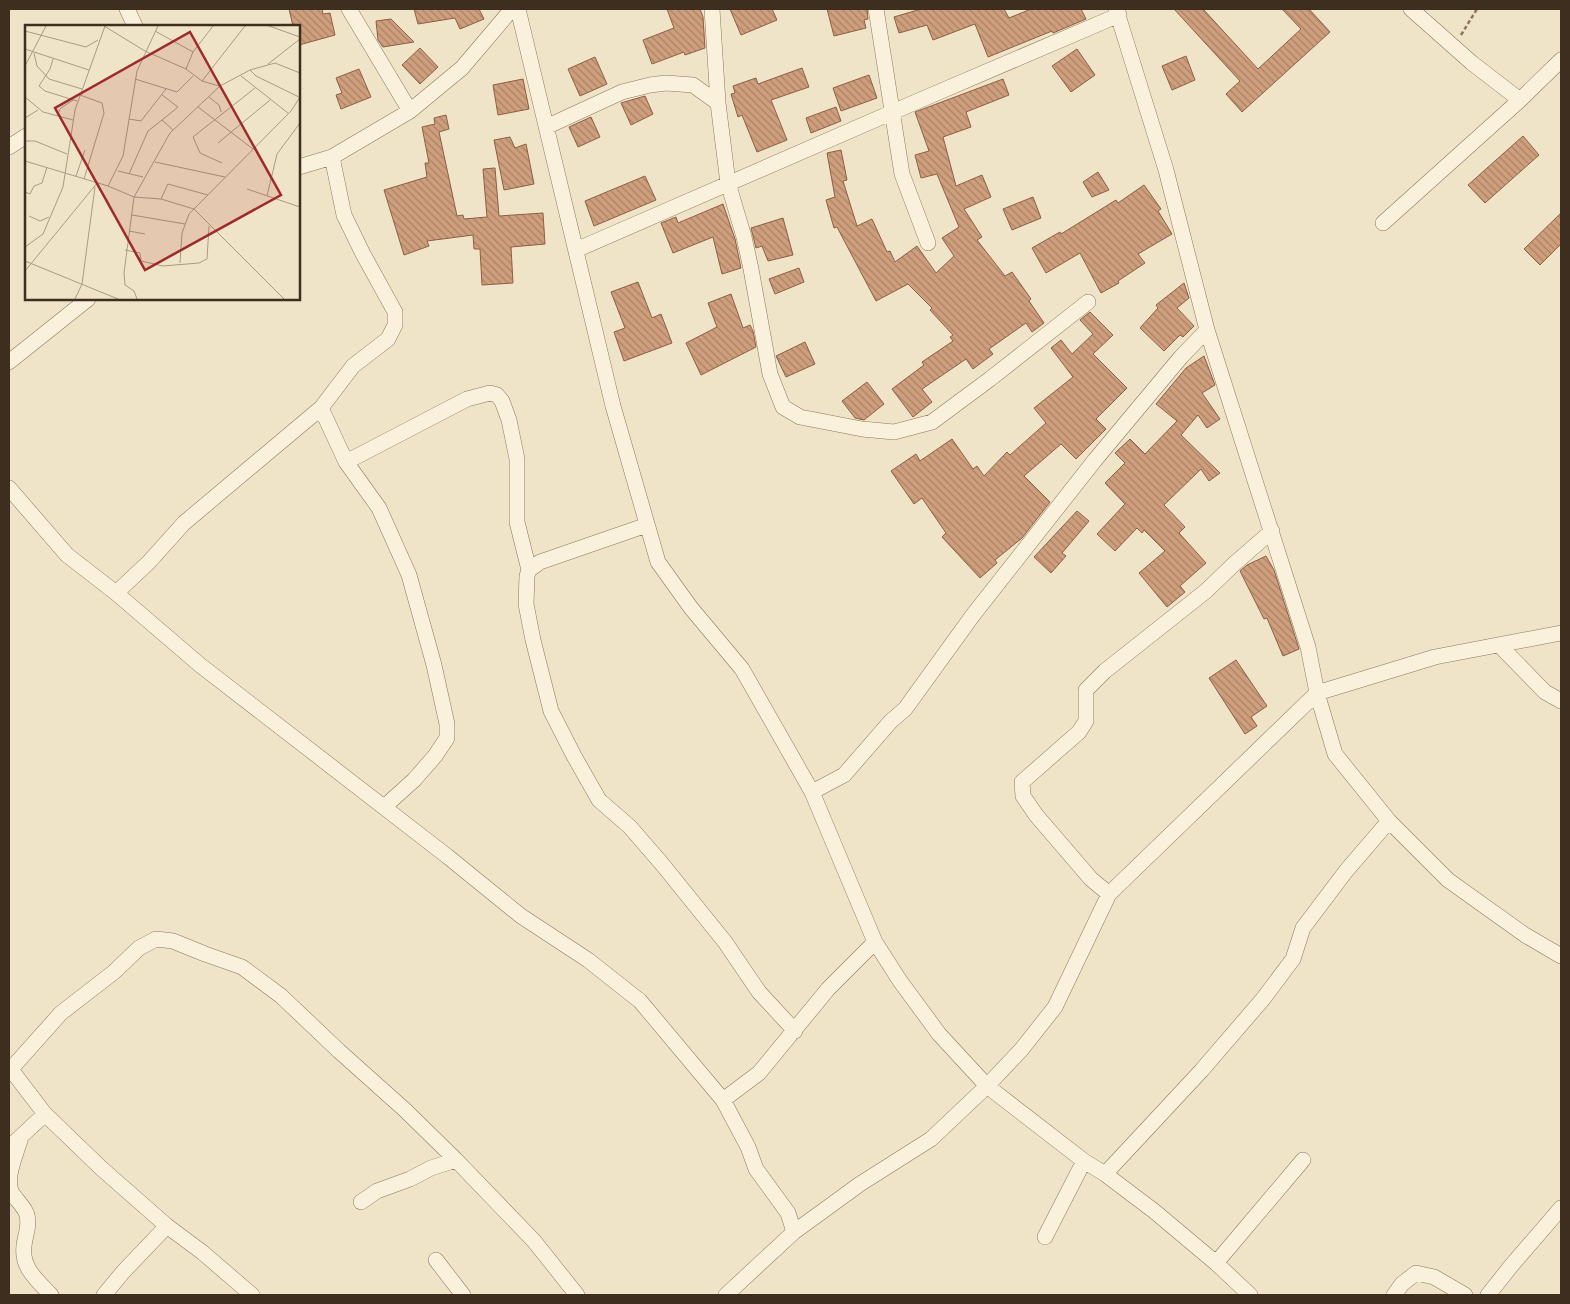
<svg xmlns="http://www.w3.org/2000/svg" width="1570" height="1304" font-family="Lora,serif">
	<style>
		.building { fill: url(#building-back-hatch); stroke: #8d5f41 }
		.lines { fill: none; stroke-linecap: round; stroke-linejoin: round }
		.minor-casing { stroke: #8d765c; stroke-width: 16 }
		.path { stroke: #8d765c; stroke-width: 2.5; stroke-dasharray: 4 2.5; stroke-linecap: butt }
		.minor { stroke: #faf1dc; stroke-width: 15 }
		.inset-road { fill: none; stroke: #a89b85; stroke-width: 1 }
		.view { fill: #9e2a2b; fill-opacity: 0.15; stroke: #9e2a2b; stroke-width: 2.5 }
		.inset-edge { fill: none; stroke: #3d2e20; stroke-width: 2.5 }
	</style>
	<defs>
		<pattern id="building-back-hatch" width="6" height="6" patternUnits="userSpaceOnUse" patternTransform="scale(1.25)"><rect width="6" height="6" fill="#cf9f7d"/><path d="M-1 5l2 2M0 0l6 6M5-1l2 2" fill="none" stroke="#a98266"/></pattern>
	</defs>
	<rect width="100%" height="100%" fill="#f0e4c8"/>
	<path class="building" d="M 289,9 L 322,9 L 323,14 L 330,13 L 335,35 L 299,45 L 299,26 L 293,26 Z
		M 414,9 L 479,9 L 484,19 L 460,29 L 455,18 L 418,24 Z
		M 667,9 L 700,9 L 703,17 L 705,48 L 685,55 L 684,52 L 652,64 L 643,40 L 674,28 Z
		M 730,9 L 772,9 L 777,20 L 741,35 Z
		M 827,9 L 867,9 L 868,19 L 864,20 L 866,28 L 834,36 Z
		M 921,9 L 1004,9 L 1009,18 L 1031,9 L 1081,9 L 1086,19 L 1053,33 L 1052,31 L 988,57 L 975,24 L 933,40 L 927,25 L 899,33 L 894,17 Z
		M 1174,9 L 1203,9 L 1258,69 L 1301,29 L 1282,9 L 1309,9 L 1330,32 L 1242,112 L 1226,94 L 1240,81 Z
		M 391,19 L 414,42 L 383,47 L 378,40 L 376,21 Z
		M 420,48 L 438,67 L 420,84 L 402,65 Z
		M 1077,49 L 1095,75 L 1071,92 L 1052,66 Z
		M 1186,56 L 1195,80 L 1172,90 L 1162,66 Z
		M 595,57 L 607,84 L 580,96 L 568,69 Z
		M 802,68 L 809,87 L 771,100 L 787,140 L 757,152 L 742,115 L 738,117 L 731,94 L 735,93 L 733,86 L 756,78 L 758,84 Z
		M 359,69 L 371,97 L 341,109 L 336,95 L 342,93 L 336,78 Z
		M 869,75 L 877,98 L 841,111 L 833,88 Z
		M 523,79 L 529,109 L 498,115 L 493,85 Z
		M 1003,79 L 1009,95 L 966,112 L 971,127 L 943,137 L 956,186 L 982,175 L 991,197 L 964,209 L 982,237 L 977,240 L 1005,276 L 1012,272 L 1031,299 L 1029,301 L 1044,323 L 1032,332 L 1026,323 L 989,349 L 993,354 L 973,369 L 966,359 L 922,389 L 932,402 L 913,417 L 892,389 L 924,365 L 922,362 L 953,341 L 950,337 L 953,335 L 930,310 L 932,308 L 908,284 L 876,301 L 837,227 L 834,228 L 826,200 L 835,197 L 827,153 L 841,150 L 847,180 L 843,181 L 857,226 L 872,219 L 887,252 L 890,251 L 895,262 L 917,246 L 936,273 L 954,256 L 942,238 L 959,227 L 937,174 L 921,178 L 915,155 L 929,151 L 915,112 Z
		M 645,96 L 653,114 L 631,125 L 621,103 Z
		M 836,107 L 841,121 L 811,133 L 806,118 Z
		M 446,115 L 449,129 L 439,132 L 457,216 L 463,215 L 464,219 L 487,217 L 483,169 L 495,168 L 499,216 L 543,213 L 545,244 L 511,247 L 513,283 L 482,285 L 480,249 L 474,249 L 473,235 L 427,241 L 429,246 L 404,255 L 384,190 L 427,177 L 425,163 L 429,163 L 422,127 L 435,124 L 434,118 Z
		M 591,117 L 600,137 L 578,147 L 569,127 Z
		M 1523,136 L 1539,155 L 1485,203 L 1468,185 Z
		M 510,137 L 515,148 L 526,144 L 534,184 L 504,190 L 494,140 Z
		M 1098,172 L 1109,190 L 1092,197 L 1083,182 Z
		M 645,176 L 656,200 L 594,226 L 585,201 Z
		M 1144,185 L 1161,209 L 1158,211 L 1172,234 L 1138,254 L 1145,263 L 1118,281 L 1119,283 L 1101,293 L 1080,253 L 1046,273 L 1032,248 L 1060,232 L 1061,234 L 1116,200 L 1118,203 Z
		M 1033,197 L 1041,218 L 1012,230 L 1003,209 Z
		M 723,204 L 735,239 L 741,268 L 722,274 L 713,237 L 673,253 L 661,223 L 676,217 L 678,223 Z
		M 1561,213 L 1561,244 L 1540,265 L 1524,249 Z
		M 783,218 L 793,255 L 768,261 L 762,246 L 756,248 L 751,228 Z
		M 799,268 L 804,282 L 775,294 L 769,279 Z
		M 638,282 L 652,318 L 661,314 L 672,343 L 624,361 L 614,332 L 625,328 L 611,292 Z
		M 1184,283 L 1189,298 L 1177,308 L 1194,326 L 1183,337 L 1180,335 L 1164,351 L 1140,328 L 1158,308 L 1156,305 Z
		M 731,294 L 743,328 L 750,325 L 753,331 L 756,347 L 701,375 L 686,343 L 717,327 L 708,303 Z
		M 1090,312 L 1113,335 L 1093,354 L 1127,388 L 1096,419 L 1106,429 L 1076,459 L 1061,444 L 1024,476 L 1050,502 L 1022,538 L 995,560 L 997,563 L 980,578 L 942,537 L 946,533 L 922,498 L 914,504 L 891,471 L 916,454 L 920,461 L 952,439 L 973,469 L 977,466 L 984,476 L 1007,452 L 1010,455 L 1046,423 L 1034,408 L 1073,377 L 1051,348 L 1061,340 L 1072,354 L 1093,334 L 1080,320 Z
		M 805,342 L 815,364 L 786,377 L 776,356 Z
		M 1204,356 L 1215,385 L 1202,393 L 1220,419 L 1207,428 L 1198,415 L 1181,435 L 1220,473 L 1209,481 L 1201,469 L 1164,505 L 1185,527 L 1179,533 L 1206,563 L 1180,586 L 1185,592 L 1167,607 L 1139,573 L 1165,551 L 1144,530 L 1142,533 L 1137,528 L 1115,551 L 1097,534 L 1125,504 L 1105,483 L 1125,463 L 1115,453 L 1130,439 L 1145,454 L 1177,421 L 1156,404 L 1186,368 Z
		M 867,382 L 884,404 L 864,420 L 855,418 L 842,401 Z
		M 1077,511 L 1089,521 L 1062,553 L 1066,556 L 1051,573 L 1034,557 Z
		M 1266,556 L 1274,570 L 1299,649 L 1283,656 L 1267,618 L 1264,619 L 1240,571 L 1247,565 Z
		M 1236,660 L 1267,706 L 1251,717 L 1257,726 L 1245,734 L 1209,678 Z"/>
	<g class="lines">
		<defs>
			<path id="minor" d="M 127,9 L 135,26
				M 349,9 L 410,111
				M 518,9 L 613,406 L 658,562 L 691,608 L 742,669 L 812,792 L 875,942 L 900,981 L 939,1034 L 987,1086 L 1084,1161 L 1105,1174 L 1154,1211 L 1216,1263 L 1250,1295
				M 712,9 L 718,103 L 728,183 L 744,237 L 751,269 L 770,374 L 783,407 L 800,417 L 862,429 L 894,432 L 932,422 L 990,379 L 1088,302
				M 876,9 L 902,174 L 928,243
				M 1116,9 L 1166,170 L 1207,330 L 1308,647 L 1317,693 L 1335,754 L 1389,821 L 1448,880 L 1525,935 L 1561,956
				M 1411,9 L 1472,63 L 1520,100
				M 546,127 L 622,92 L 650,85 L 666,83 L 693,85 L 718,103
				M 9,147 L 26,136
				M 299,167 L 332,157 L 410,111 L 462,68 L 512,9
				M 1383,223 L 1520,100 L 1561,60
				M 576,250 L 925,98 L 1119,15
				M 9,362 L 88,299
				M 321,408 L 346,462 L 379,508 L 409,575 L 434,665 L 447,724 L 447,738 L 435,756 L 414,780 L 384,807
				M 346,462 L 467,399 L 490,393 L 497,395 L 502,401 L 509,420 L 517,459 L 517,522 L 529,570
				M 9,488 L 67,555 L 116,593 L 200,665 L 447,856 L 521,916 L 588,960 L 640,1001 L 723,1100 L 748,1147 L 756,1169 L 788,1213 L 794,1232
				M 647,525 L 540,562 L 529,570 L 527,576 L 526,604 L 533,640 L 551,711 L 574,756 L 599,800 L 630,827 L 662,864 L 725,942 L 759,992 L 795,1031
				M 116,593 L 149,562 L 184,523 L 321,408 L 353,366 L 388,339 L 395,325 L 395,312 L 363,254 L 344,215 L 332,157
				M 1499,645 L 1545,692 L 1561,701
				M 812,792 L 844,775 L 891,721 L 905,709 L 973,615 L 1095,460 L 1181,357 L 1207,330
				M 1109,894 L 1091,879 L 1036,815 L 1023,796 L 1022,782 L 1079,732 L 1086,721 L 1086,690 L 1105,671 L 1206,591 L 1234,564 L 1272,531
				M 9,1067 L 45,1114 L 101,1168 L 167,1226 L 202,1252 L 252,1295
				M 11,1069 L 61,1013 L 114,972 L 139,948 L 156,939 L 173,941 L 205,954 L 242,967 L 281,996 L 339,1051 L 405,1110 L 456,1160 L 534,1241 L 577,1295
				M 723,1100 L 759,1073 L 828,989 L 875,942
				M 21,1137 C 17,1152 4,1179 12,1193 C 16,1200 25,1207 27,1215 C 30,1228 25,1234 24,1246 C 21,1268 38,1281 51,1295
				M 15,1142 L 45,1114
				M 1105,1174 L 1201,1071 L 1263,999 L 1293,959 L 1303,928 L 1346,871 L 1389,821
				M 361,1202 L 377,1191 L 410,1179 L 431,1168 L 456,1160
				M 1045,1237 L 1084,1161
				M 436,1260 L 463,1295
				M 1216,1263 L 1303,1160
				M 104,1295 L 123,1272 L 167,1226
				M 726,1295 L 794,1232 L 860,1184 L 931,1139 L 987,1086 L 1021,1050 L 1055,1007 L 1109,894 L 1317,693 L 1435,657 L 1561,633
				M 1394,1295 L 1402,1284 L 1416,1273 L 1434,1277 L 1465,1295
				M 1488,1295 L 1511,1266 L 1561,1208"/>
		</defs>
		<use href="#minor" class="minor-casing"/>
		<path class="path" d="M 1461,35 L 1477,9"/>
		<use href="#minor" class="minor"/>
	</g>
	<g transform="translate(25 25)">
		<rect width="275" height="275" fill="#f0e4c8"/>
		<path class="inset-road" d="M 79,1 L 120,26 L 161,44 L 177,56 L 194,61M 244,1 L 275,12M 0,6 L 61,22 L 73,15M 130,6 L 168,27M 0,24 L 64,45M 9,28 L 12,41 L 24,54 L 57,64M 28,34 L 25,44 L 14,61 L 20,66 L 52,76M 243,39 L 275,14M 0,41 L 21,1M 161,44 L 168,27 L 188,1M 225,45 L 231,51 L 274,72M 216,51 L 263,88M 110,54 L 152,67 L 168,51M 177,56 L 220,1M 55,70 L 77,78 L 79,88 L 59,154M 0,72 L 18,87 L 48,95M 184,72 L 194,80 L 196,87M 173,82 L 228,124M 32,90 L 36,83 L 48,75M 0,93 L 13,85M 104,94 L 116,96 L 141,64M 137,95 L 153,82 L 137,70M 0,116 L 10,116 L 42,129M 193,118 L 245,75M 0,136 L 83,161 L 109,172 L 136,174 L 169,184 L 259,274M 130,137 L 200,152M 197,138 L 175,128 L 168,112 L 230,63M 93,146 L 118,152M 104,149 L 123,106 L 137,95 L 148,105M 51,151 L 60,125M 83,161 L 98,131 L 112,46 L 133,1M 222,164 L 275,182M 0,167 L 5,169 L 9,161 L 17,158 L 22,142M 242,171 L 252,129 L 275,98M 136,174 L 143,159 L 183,170M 107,190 L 160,199M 4,191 L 15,196 L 24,192M 104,206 L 120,209M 0,222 L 18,209 L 38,162 L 50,85 L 80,1M 100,225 L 115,228 L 116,236 L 138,241 L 174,238 L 182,234 L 184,201M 0,236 L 93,274M 155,238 L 157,208 L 164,189 L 266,86 L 275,72M 0,246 L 73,157M 50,274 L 57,259 L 70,162M 112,274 L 109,266 L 100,260 L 99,248 L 109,172 L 145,108 L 195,61 L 225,45 L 250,38 L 275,48"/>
		<path class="view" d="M 165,7 L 256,170 L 120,245 L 30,83 Z"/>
		<rect width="275" height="275" class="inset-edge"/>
	</g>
	<rect width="1570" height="1304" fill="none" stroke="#3d2e20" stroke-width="20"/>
</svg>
